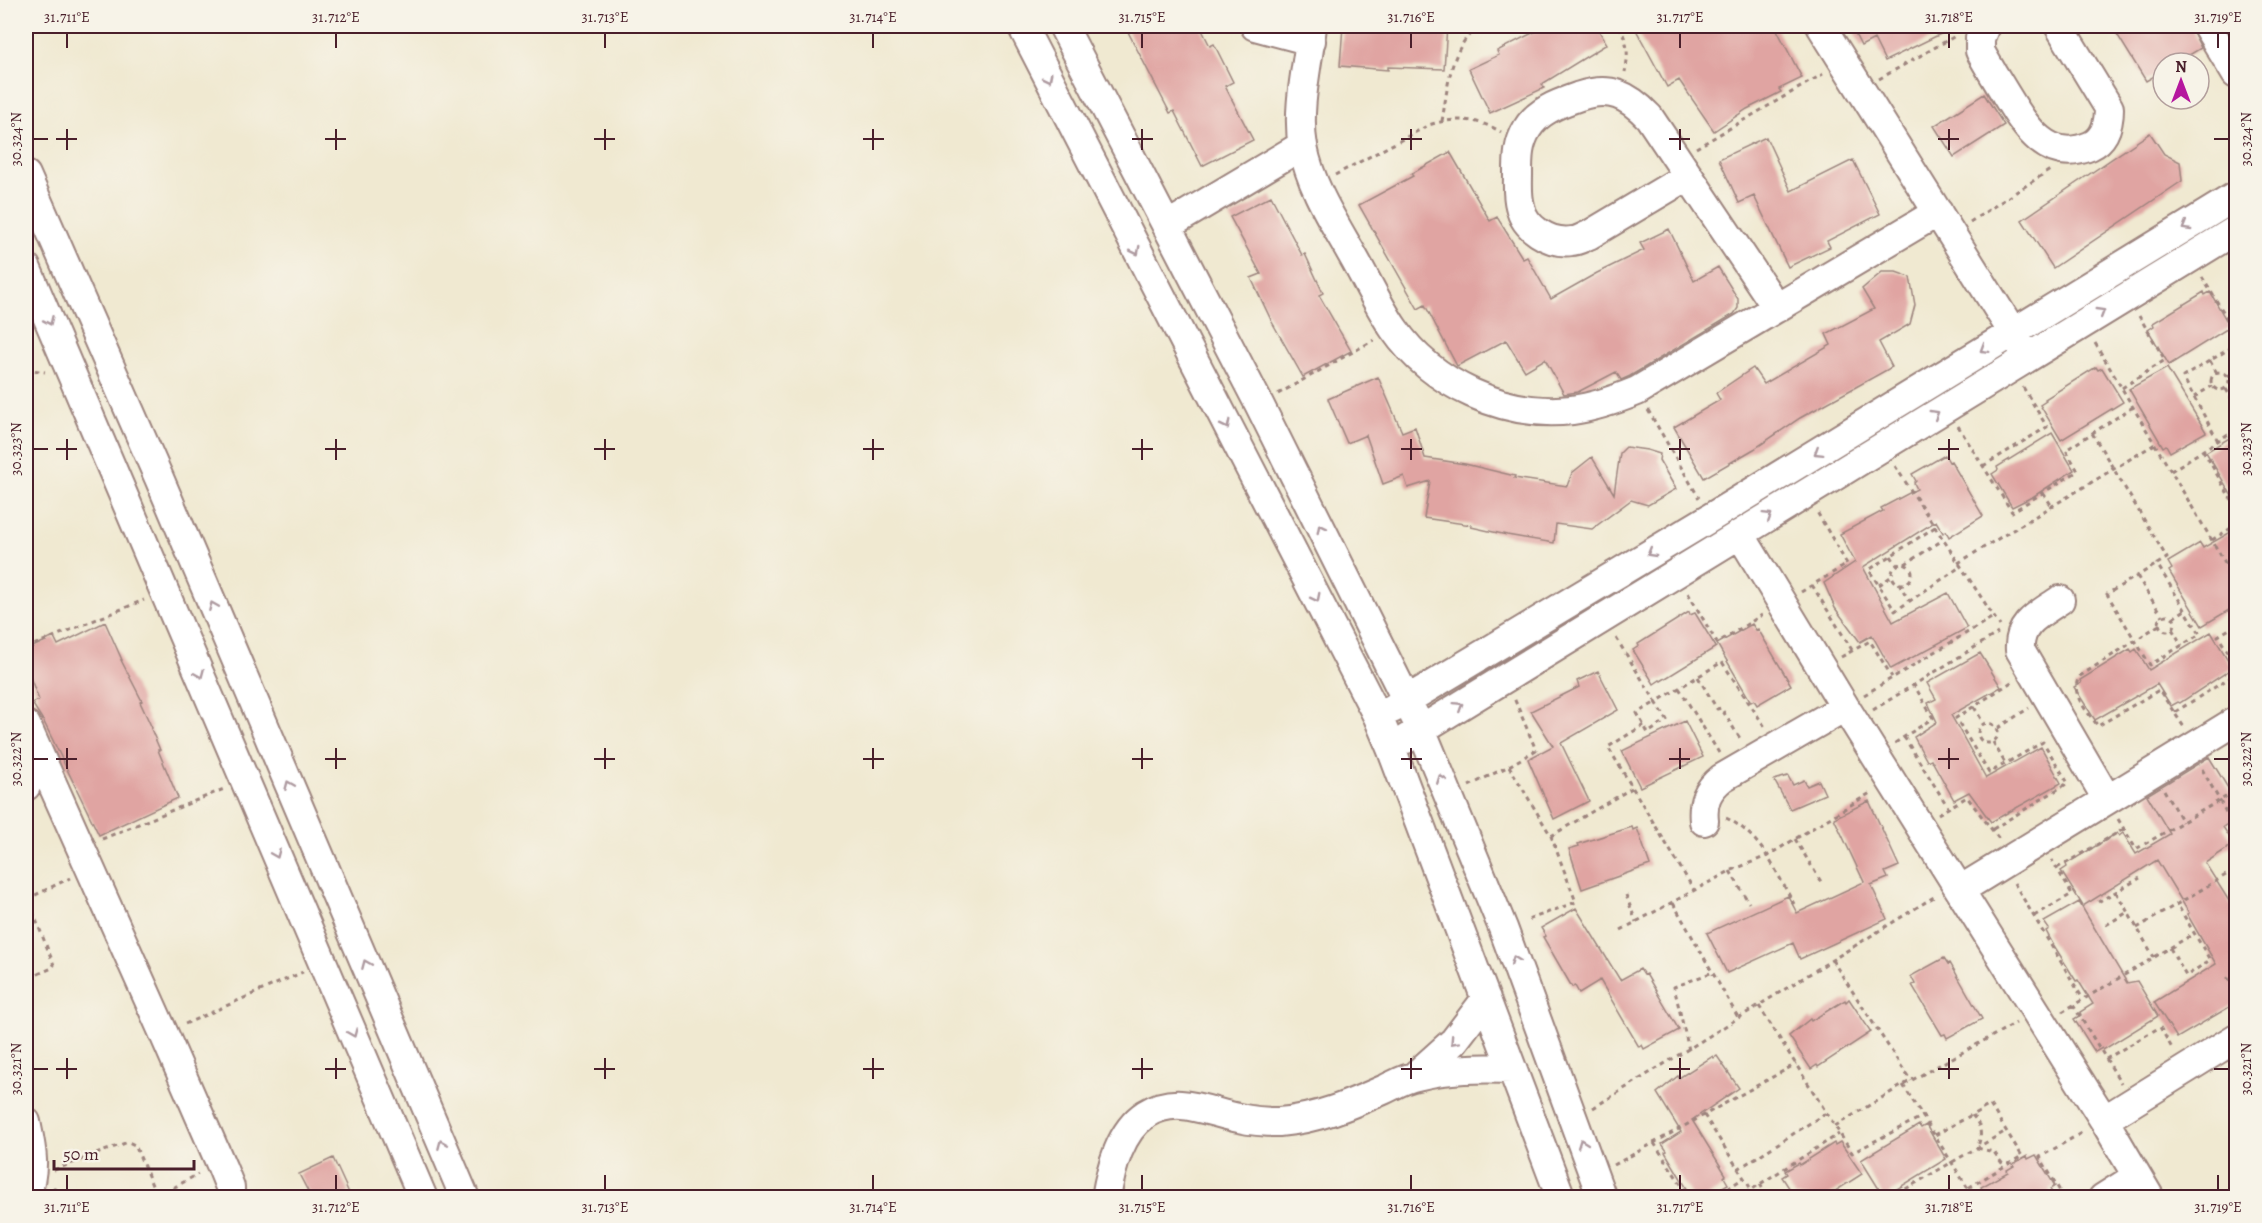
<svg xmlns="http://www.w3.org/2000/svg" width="2262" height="1223" font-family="Alegreya,serif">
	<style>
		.building { fill: #e0a4a2 }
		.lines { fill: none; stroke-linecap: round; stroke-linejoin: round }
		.minor-casing { stroke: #9d847e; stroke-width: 32 }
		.path { stroke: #9d847e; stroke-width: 3; stroke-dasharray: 4.5 4.5; stroke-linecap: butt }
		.minor { stroke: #fff; stroke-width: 28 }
		.oneway { stroke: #ae9aa0 }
		.ticks { fill: none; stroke: #4a1f2b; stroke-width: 2 }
		.neatline { fill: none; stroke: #4a1f2b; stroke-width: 2 }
		.ticks-label { font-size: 15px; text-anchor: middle; fill: #4a1f2b }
	</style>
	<rect width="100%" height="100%" fill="#f7f3e8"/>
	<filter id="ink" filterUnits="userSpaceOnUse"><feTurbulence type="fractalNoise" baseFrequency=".0167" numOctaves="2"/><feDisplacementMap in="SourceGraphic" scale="12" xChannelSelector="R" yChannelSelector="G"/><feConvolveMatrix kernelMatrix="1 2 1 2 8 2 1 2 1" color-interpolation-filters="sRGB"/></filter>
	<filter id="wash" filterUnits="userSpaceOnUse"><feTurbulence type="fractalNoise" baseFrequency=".008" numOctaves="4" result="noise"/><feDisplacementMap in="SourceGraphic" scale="24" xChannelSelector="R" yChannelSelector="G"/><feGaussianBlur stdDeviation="1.35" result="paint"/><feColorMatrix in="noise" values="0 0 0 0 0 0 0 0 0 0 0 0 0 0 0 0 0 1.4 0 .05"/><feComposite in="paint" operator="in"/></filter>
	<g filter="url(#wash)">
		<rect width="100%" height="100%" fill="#f0e9d1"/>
		<g id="blocks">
			<path class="building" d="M 1125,26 L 1200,26 L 1210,46 L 1214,44 L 1233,82 L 1225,86 L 1253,140 L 1202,166 L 1174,111 L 1170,113 Z
				M 1343,26 L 1447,26 L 1444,69 L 1388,67 L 1388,70 L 1340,66 Z
				M 1546,26 L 1596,26 L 1607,44 L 1542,84 L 1544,88 L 1490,113 L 1469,69 L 1499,55 L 1497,51 Z
				M 1634,26 L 1775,26 L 1802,78 L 1779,89 L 1781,92 L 1747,109 L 1714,131 L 1679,80 L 1667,87 Z
				M 1867,26 L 1957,26 L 1885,61 L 1874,39 L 1861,46 L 1854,32 Z
				M 2112,26 L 2190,26 L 2201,48 L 2176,63 L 2163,63 L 2163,71 L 2146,81 Z
				M 1984,94 L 2004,125 L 1954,157 L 1934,126 Z
				M 2150,133 L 2164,154 L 2180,162 L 2182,181 L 2053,268 L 2022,220 Z
				M 1766,137 L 1791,191 L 1853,160 L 1880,214 L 1827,241 L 1830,247 L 1788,267 L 1754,196 L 1739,203 L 1719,159 Z
				M 1450,152 L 1490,221 L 1497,217 L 1523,259 L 1527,257 L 1551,299 L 1597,273 L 1644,250 L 1640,243 L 1669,229 L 1694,281 L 1718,267 L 1738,299 L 1738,308 L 1734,314 L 1630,376 L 1621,380 L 1616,372 L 1578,392 L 1564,394 L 1545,359 L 1525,371 L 1506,340 L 1457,366 L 1425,305 L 1418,309 L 1359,205 L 1413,176 L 1411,174 Z
				M 1271,196 L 1302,255 L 1305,254 L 1323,293 L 1319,295 L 1351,351 L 1303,377 L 1272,322 L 1251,278 L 1261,274 L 1230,217 Z
				M 1882,272 L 1896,272 L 1910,277 L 1915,305 L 1910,324 L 1879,342 L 1892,367 L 1800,418 L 1754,449 L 1704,478 L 1674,427 L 1720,400 L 1716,393 L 1753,368 L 1764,384 L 1831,345 L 1826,334 L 1874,309 L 1862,289 Z
				M 2204,292 L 2205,295 L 2210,292 L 2230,327 L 2169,365 L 2148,330 L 2154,326 L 2153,323 Z
				M 2096,367 L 2098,370 L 2102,368 L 2123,402 L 2061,440 L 2040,405 L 2046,401 L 2045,399 Z
				M 2167,368 L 2206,432 L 2170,452 L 2166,445 L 2163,447 L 2129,389 Z
				M 1378,377 L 1402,432 L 1415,427 L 1425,458 L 1465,464 L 1515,476 L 1514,478 L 1567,486 L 1572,473 L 1592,457 L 1614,494 L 1620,453 L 1626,447 L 1647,450 L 1660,454 L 1659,460 L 1676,489 L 1648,505 L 1631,500 L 1592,529 L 1556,524 L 1554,543 L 1507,535 L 1471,527 L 1472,525 L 1424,518 L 1430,481 L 1408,488 L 1404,476 L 1383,484 L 1366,435 L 1347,443 L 1328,399 Z
				M 2052,433 L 2074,470 L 2034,496 L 2012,507 L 1992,474 L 1998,470 L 1997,467 Z
				M 2236,434 L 2236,503 L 2206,452 Z
				M 1945,455 L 1949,462 L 1951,461 L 1983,516 L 1949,537 L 1946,531 L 1943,533 L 1936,521 L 1863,567 L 1893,622 L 1948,593 L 1967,628 L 1891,669 L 1872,635 L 1860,642 L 1835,608 L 1824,583 L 1855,562 L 1840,534 L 1883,511 L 1881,508 L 1917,489 L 1914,483 L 1916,481 L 1912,474 Z
				M 2236,529 L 2236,606 L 2202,626 L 2169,571 L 2172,569 L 2168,562 L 2200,543 L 2203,548 Z
				M 1689,612 L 1690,615 L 1695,613 L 1716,647 L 1661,681 L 1660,680 L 1654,684 L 1633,650 L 1639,646 L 1638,644 Z
				M 105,622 L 122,660 L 121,660 L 142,701 L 140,702 L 152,728 L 151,729 L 160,750 L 158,750 L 178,798 L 99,835 L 44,722 L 32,703 L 39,700 L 26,667 L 26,650 L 54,637 L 58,645 Z
				M 1752,624 L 1756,630 L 1758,629 L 1791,685 L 1757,705 L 1754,700 L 1751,702 L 1717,644 Z
				M 2211,632 L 2233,668 L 2180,703 L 2178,702 L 2171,706 L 2157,684 L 2095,720 L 2074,687 L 2081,683 L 2080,680 L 2130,649 L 2132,652 L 2136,649 L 2149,670 Z
				M 1980,653 L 2001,687 L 1951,715 L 1986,778 L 2041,747 L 2061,783 L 1991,822 L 1969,792 L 1954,800 L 1931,759 L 1927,761 L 1914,737 L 1937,722 L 1928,703 L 1936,699 L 1927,683 Z
				M 1598,671 L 1618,710 L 1561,743 L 1589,801 L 1554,819 L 1528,759 L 1553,746 L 1531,711 L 1579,687 L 1577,681 Z
				M 1685,721 L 1703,757 L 1640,787 L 1622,751 Z
				M 2209,757 L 2236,801 L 2236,818 L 2223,827 L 2234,844 L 2205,863 L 2236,912 L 2236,1003 L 2177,1038 L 2154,1002 L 2216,964 L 2187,914 L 2189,913 L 2157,860 L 2083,906 L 2061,871 L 2067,867 L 2066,864 L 2117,833 L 2119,836 L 2123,833 L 2136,854 L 2170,834 L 2147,795 Z
				M 1788,776 L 1793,785 L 1804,780 L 1807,786 L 1819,781 L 1825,794 L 1790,809 L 1774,780 Z
				M 1869,801 L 1899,866 L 1885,872 L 1888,878 L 1871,885 L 1887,919 L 1800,959 L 1793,943 L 1727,973 L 1707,933 L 1788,896 L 1797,913 L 1864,882 L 1834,818 Z
				M 1632,827 L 1633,830 L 1637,828 L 1650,865 L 1582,889 L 1569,849 L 1579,846 L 1578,844 Z
				M 2079,902 L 2127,983 L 2137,981 L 2158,1016 L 2103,1050 L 2102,1048 L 2095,1052 L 2074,1019 L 2081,1015 L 2080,1012 L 2093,1004 L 2078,980 L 2076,981 L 2053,944 L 2046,931 L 2049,929 L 2044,922 Z
				M 1576,908 L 1620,980 L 1640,969 L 1644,975 L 1646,974 L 1679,1030 L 1644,1049 L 1642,1045 L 1639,1047 L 1600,980 L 1579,993 L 1575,986 L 1572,987 L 1543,937 L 1546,936 L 1541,928 Z
				M 1944,958 L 1948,964 L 1950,963 L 1982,1019 L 1947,1038 L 1945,1034 L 1942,1035 L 1912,985 L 1915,984 L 1911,976 Z
				M 1849,999 L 1871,1032 L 1818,1067 L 1817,1065 L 1811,1069 L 1789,1036 L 1810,1019 L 1811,1021 L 1845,1000 L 1846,1002 Z
				M 1713,1056 L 1714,1058 L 1717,1056 L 1739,1088 L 1692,1120 L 1726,1175 L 1724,1177 L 1728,1184 L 1706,1197 L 1692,1197 L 1665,1152 L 1667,1151 L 1662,1144 L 1681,1132 L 1657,1093 L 1678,1076 L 1679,1078 Z
				M 1919,1125 L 1921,1128 L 1926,1125 L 1946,1159 L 1884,1197 L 1861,1160 Z
				M 1840,1142 L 1862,1174 L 1826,1197 L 1795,1197 L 1782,1177 L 1787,1174 L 1785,1171 L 1799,1163 L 1800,1165 L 1834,1143 L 1835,1145 Z
				M 2036,1155 L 2055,1186 L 2050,1189 L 2052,1193 L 2044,1197 L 1986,1197 L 1981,1187 L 2008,1172 L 2007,1170 L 2014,1166 L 2013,1164 L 2027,1156 L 2028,1159 Z
				M 333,1158 L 349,1193 L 339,1197 L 311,1197 L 299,1174 Z"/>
		</g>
	</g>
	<g filter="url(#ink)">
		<use href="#blocks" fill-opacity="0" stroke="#9d847e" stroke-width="1.5"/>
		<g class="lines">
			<defs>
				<path id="minor" d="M 1022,26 L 1378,717 L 1391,748 L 1561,1198
					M 1063,26 L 1259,404 L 1421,729 L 1503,928 L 1602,1198
					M 1255,26 L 1311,41
					M 1312,26 C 1308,64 1296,108 1303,147 C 1311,188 1334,222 1354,258 C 1367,281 1379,307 1394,329 C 1432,384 1505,418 1572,410 C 1595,407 1615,400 1637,391 L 1938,212
					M 1821,26 L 2022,347
					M 1985,26 L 1980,38 L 1980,51 C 1988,66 1997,80 2006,95 C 2025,126 2047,164 2090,146 C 2106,139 2109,123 2109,108 L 2059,26
					M 2207,26 L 2236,74
					M 26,175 L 159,478 L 465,1198
					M 1688,176 L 1589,235 C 1584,237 1577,241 1572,241 C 1549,244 1524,228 1520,206 C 1517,195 1518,184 1518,174 C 1518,158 1518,144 1527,129 C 1538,110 1560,103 1580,96 C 1610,86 1628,95 1649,117 L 1777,308
					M 1167,226 L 1303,145
					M 26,267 L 423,1198
					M 1740,534 L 1845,707 L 2104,1120 L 2150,1198
					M 2060,600 C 2040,614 2018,623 2020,650 L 2107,799
					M 1392,709 L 1710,518 L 2236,196
					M 26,725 L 164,1034 L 222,1167 L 230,1187 L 230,1198
					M 1406,739 L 2236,230
					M 26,786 L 33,741
					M 1704,821 C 1702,802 1707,790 1722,778 L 1845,707
					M 1960,890 L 2236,721
					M 1415,1076 L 1454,1041 L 1486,999
					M 2104,1120 L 2236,1038
					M 26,1122 C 32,1151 36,1167 26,1196
					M 1106,1198 C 1111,1168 1120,1131 1146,1114 C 1177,1094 1207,1112 1239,1118 C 1252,1121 1266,1122 1279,1122 C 1317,1119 1349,1105 1383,1090 C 1394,1085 1405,1078 1417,1076 C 1448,1068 1480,1068 1512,1069
					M 2103,1198 L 2136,1177"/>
			</defs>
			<use href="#minor" class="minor-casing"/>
			<path class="path" d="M 1619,26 C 1628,42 1629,55 1625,72
				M 1879,79 L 1957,35
				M 1442,121 C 1448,88 1449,46 1480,26
				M 1696,148 L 1823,74
				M 1335,175 L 1429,125 C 1454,117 1478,118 1501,132
				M 1970,222 L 2050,170
				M 2202,277 L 2230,323 L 2236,319
				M 2095,343 L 2236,581
				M 2210,361 L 2217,373
				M 26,369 L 45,372
				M2211 381a9 9 0 1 1 18 0a9 9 0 1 1-18 0Z
				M 2228,376 L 2236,371
				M 2122,388 L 2165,360 L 2139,316
				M 2226,389 L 2236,406
				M 1278,394 L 1374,340
				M 2194,397 L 2212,386
				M 1648,410 L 1699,498
				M 1958,426 L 2012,512 L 2078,471 L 2066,450 L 2133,407
				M 2092,433 L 2167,558 L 2157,564 L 2200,634 L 2150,665 L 2107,594 L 2157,564
				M 2218,441 L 2183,377 L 2234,346 L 2236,350
				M 2203,450 L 2236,508
				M 1895,466 L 2000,626
				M 1983,466 L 2047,427 L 2023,387
				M 2171,471 L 2236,429
				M 2043,493 L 2052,506
				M 1935,527 L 1869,570 L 1895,611 L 1960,567
				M 2212,540 L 2236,525
				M 1891,556 L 1897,565
				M 1958,563 L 2155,444
				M 1905,564 L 1943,540
				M1892 574a10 10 0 1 1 20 0a10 10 0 1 1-20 0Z
				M 2137,576 L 2162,616
				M 1899,583 L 1909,601
				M 1812,585 L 1852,650
				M 1879,585 L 1892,576
				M 1801,592 L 1847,564 L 1817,512
				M 1688,593 L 1717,643 L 1762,615
				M2159 623a8 8 0 1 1 16 0a8 8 0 1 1-16 0Z
				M 2173,618 L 2185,610
				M 2159,625 L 2080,676 C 2068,693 2088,712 2098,726 L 2159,690 L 2184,727
				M 2236,625 L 2218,636 L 2236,665
				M 2172,629 L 2182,645
				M 1616,638 L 1656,702 L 1722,662 L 1765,727
				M 26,648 L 144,600
				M 1841,657 L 1870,641 L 1892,677
				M 1698,677 L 1717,709 L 1721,708 L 1741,740
				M 1679,688 L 1719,753
				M 1864,695 L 1993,617
				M 1656,702 L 1667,720 L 1648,733 L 1637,713 Z
				M 1974,707 L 1984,724
				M 1873,710 L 1998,633
				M 2175,712 L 2236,674
				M1978 733a10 10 0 1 1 20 0a10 10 0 1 1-20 0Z
				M 1644,725 L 1608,747 L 1694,890
				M 1998,728 L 2029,708
				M 1904,737 L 1948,807
				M 1993,742 L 2005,763
				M 1895,743 L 1933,718 L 1914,685
				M 1509,766 L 1551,836 L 1576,902 L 1525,921
				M 2202,769 L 2236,830
				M 1469,786 L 1509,766 L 1536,750 L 1514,698
				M 2164,790 L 2182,822
				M 1938,814 L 1967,797 L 1999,839
				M 1726,818 C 1761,834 1776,872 1794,904
				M 2118,819 L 2136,849 L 2236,791
				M 1993,829 L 2068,783 L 2043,742 L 1989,773 L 1956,718 L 2013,681
				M 1551,836 L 1632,788
				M 102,839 L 224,789
				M 1795,839 L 1823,885
				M 2057,868 L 2124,829
				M 1730,871 L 1749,903
				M 2014,883 L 2083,999
				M 2116,892 L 2154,957
				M 26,895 L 54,965 L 52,968 L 26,979
				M 1626,895 L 1636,922
				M 27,899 L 70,878
				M 2098,902 L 2140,878
				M 1673,903 L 1739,1019
				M 2034,916 L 2072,894 L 2052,860
				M 2106,925 L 2128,912
				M 2137,928 L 2236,869
				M 1621,930 L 1730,871 L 1767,856 L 1872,792
				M 2170,948 L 2186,976 L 2210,960 L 2177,904
				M 1832,960 L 1911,1081
				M 2236,973 L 2228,978 L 2236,992
				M 2073,1005 L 2121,1083
				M 1759,1006 L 1852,1153 L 1923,1116
				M 2062,1012 L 2195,933
				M 185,1024 L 303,972
				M 1689,1050 L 1674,987 L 1713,972
				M 2106,1059 L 2160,1027 L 2173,1050
				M 1903,1085 L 1974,1198
				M 1593,1108 L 1937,895
				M 1704,1115 L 1751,1189
				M 1972,1115 C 1981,1125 1983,1135 1977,1148 L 1994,1152 L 2004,1166
				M 1835,1126 L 1903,1085 L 2016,1023
				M 1935,1135 L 1990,1105 L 2022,1156 L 1968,1188
				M 1654,1143 L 1690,1198
				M 1614,1165 L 1796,1064
				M 1738,1169 L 1826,1113
				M 54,1170 L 128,1142 L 135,1145 L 157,1197 L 198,1174
				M 1760,1184 L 1768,1198
				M 53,1187 L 61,1198
				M 166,1192 L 170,1198
				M 1712,1198 L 1744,1178
				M 1738,1198 L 1839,1134
				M 1840,1198 L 1850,1192 L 1853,1198
				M 1890,1198 L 2006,1131
				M 2064,1198 L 2040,1157 L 2083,1132"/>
			<use href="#minor" class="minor"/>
		</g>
		<defs><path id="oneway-chevron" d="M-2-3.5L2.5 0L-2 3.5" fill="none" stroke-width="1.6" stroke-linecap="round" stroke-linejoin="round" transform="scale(1.5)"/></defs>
		<g class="oneway">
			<use href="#oneway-chevron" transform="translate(1048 78) rotate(63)"/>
			<use href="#oneway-chevron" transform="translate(2186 227) rotate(149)"/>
			<use href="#oneway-chevron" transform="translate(1136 251) rotate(63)"/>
			<use href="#oneway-chevron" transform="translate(2101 312) rotate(-31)"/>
			<use href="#oneway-chevron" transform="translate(49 321) rotate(66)"/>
			<use href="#oneway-chevron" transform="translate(1984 349) rotate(148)"/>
			<use href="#oneway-chevron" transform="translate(1935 414) rotate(-31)"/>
			<use href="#oneway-chevron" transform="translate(1226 425) rotate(63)"/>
			<use href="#oneway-chevron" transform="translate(1818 452) rotate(148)"/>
			<use href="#oneway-chevron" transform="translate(1768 516) rotate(-32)"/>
			<use href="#oneway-chevron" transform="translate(1321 528) rotate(-117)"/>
			<use href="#oneway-chevron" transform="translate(1651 553) rotate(149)"/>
			<use href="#oneway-chevron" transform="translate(1316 598) rotate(63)"/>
			<use href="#oneway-chevron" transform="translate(213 606) rotate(-113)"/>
			<use href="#oneway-chevron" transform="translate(200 674) rotate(67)"/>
			<use href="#oneway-chevron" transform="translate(1459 706) rotate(-32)"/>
			<use href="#oneway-chevron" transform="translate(1441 779) rotate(-111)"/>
			<use href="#oneway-chevron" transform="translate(289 785) rotate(-113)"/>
			<use href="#oneway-chevron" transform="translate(276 854) rotate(67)"/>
			<use href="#oneway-chevron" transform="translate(1515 960) rotate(-110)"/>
			<use href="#oneway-chevron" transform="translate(366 964) rotate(-113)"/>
			<use href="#oneway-chevron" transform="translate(353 1033) rotate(67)"/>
			<use href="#oneway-chevron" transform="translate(1454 1041) rotate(133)"/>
			<use href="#oneway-chevron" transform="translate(1582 1143) rotate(-110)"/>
			<use href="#oneway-chevron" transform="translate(442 1144) rotate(-113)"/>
		</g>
	</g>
	<path class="ticks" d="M 67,33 L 67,48M 336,33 L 336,48M 605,33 L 605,48M 873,33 L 873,48M 1142,33 L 1142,48M 1411,33 L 1411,48M 1680,33 L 1680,48M 1949,33 L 1949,48M 2218,33 L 2218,48M 67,129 L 67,150M 336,129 L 336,150M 605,129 L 605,150M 873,129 L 873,150M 1142,129 L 1142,150M 1411,129 L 1411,150M 1680,129 L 1680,150M 1949,129 L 1949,150M 33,139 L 48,139M 56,139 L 77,139M 325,139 L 346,139M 594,139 L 615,139M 863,139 L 884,139M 1132,139 L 1153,139M 1401,139 L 1422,139M 1669,139 L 1690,139M 1938,139 L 1959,139M 2214,139 L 2229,139M 67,439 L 67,460M 336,439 L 336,460M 605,439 L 605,460M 873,439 L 873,460M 1142,439 L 1142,460M 1411,439 L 1411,460M 1680,439 L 1680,460M 1949,439 L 1949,460M 33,449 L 48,449M 56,449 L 77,449M 325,449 L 346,449M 594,449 L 615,449M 863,449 L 884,449M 1132,449 L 1153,449M 1401,449 L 1422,449M 1669,449 L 1690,449M 1938,449 L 1959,449M 2214,449 L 2229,449M 67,748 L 67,769M 336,748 L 336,769M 605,748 L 605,769M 873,748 L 873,769M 1142,748 L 1142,769M 1411,748 L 1411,769M 1680,748 L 1680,769M 1949,748 L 1949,769M 33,759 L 48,759M 56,759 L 77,759M 325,759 L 346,759M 594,759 L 615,759M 863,759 L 884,759M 1132,759 L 1153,759M 1401,759 L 1422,759M 1669,759 L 1690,759M 1938,759 L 1959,759M 2214,759 L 2229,759M 67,1058 L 67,1079M 336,1058 L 336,1079M 605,1058 L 605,1079M 873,1058 L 873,1079M 1142,1058 L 1142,1079M 1411,1058 L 1411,1079M 1680,1058 L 1680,1079M 1949,1058 L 1949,1079M 33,1069 L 48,1069M 56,1069 L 77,1069M 325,1069 L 346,1069M 594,1069 L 615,1069M 863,1069 L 884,1069M 1132,1069 L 1153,1069M 1401,1069 L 1422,1069M 1669,1069 L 1690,1069M 1938,1069 L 1959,1069M 2214,1069 L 2229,1069M 67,1175 L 67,1190M 336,1175 L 336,1190M 605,1175 L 605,1190M 873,1175 L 873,1190M 1142,1175 L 1142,1190M 1411,1175 L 1411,1190M 1680,1175 L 1680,1190M 1949,1175 L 1949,1190M 2218,1175 L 2218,1190"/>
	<rect width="2262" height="1223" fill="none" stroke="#f7f3e8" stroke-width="66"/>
	<g transform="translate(2181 81)"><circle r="28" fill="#f7f3e8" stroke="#b29e9c" stroke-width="1.5"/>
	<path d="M0-4.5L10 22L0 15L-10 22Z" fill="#b5179e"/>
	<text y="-9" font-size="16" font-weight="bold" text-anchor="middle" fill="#4a1f2b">N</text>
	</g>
	<path d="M54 1160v9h140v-9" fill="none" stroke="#4a1f2b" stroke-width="3"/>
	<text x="63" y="1160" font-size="18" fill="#4a1f2b" stroke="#f7f3e8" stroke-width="4.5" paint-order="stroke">50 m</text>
	<rect x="33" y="33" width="2196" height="1157" class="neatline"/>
	<g class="ticks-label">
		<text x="67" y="22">31.711°E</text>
		<text x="336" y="22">31.712°E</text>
		<text x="605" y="22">31.713°E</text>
		<text x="873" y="22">31.714°E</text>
		<text x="1142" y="22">31.715°E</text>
		<text x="1411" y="22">31.716°E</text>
		<text x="1680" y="22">31.717°E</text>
		<text x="1949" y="22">31.718°E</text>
		<text x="2218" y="22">31.719°E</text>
		<text transform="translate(16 139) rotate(-90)" y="5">30.324°N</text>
		<text transform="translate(2246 139) rotate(-90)" y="5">30.324°N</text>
		<text transform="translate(16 449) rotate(-90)" y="5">30.323°N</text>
		<text transform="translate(2246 449) rotate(-90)" y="5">30.323°N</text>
		<text transform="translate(16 759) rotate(-90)" y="5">30.322°N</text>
		<text transform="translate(2246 759) rotate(-90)" y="5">30.322°N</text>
		<text transform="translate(16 1069) rotate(-90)" y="5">30.321°N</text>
		<text transform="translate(2246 1069) rotate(-90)" y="5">30.321°N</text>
		<text x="67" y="1212">31.711°E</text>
		<text x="336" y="1212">31.712°E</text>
		<text x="605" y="1212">31.713°E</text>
		<text x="873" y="1212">31.714°E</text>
		<text x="1142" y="1212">31.715°E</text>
		<text x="1411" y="1212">31.716°E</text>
		<text x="1680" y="1212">31.717°E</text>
		<text x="1949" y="1212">31.718°E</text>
		<text x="2218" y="1212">31.719°E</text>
	</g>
</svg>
